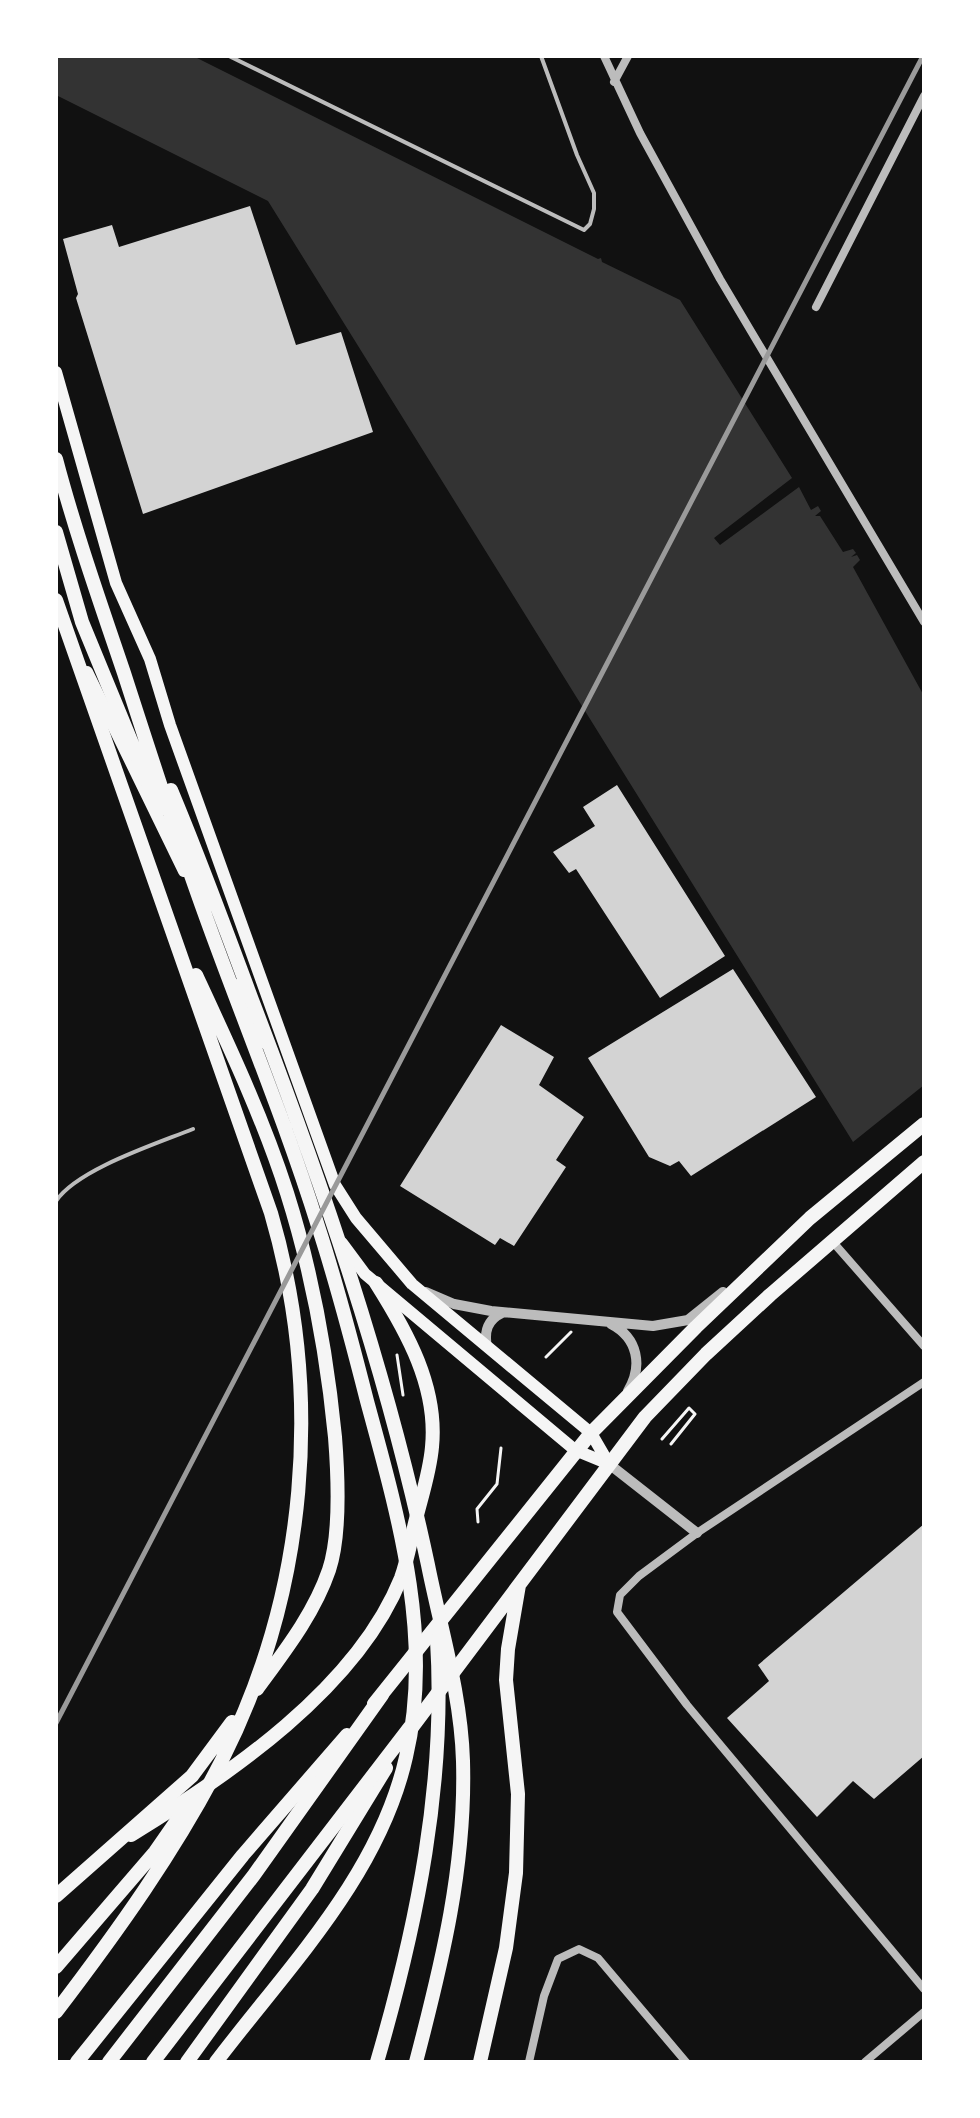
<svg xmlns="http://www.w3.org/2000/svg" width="980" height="2118" font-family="Manrope,sans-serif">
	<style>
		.water { fill: #333 }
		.building { fill: #d3d3d3 }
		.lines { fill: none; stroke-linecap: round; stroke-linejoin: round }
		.path { stroke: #f5f5f5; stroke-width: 3 }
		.service { stroke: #bcbcbc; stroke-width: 4 }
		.minor { stroke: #bcbcbc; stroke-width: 8 }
		.tertiary { stroke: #bcbcbc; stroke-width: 10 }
		.primary { stroke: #f5f5f5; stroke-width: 12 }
		.trunk { stroke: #f5f5f5; stroke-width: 14 }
		.motorway { stroke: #f5f5f5; stroke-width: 14 }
		.rail { stroke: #9a9a9a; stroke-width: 5 }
	</style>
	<rect width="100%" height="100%" fill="#111"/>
	<path class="water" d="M 56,56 L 193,56 L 598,259 L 601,258 L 602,262 L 680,300 L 792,478 L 714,538 L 720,545 L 799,487 L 811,510 L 818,506 L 821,511 L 815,516 L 820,516 L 843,552 L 853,549 L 856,553 L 851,557 L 857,555 L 860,560 L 853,567 L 924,696 L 924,1085 L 853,1142 L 268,201 L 56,95 Z"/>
	<path class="building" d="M 250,206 L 296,345 L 341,332 L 373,432 L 143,514 L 76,298 L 78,294 L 63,239 L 112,225 L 119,247 Z
		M 617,785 L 725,956 L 660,998 L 576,869 L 569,873 L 553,852 L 595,826 L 583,807 Z
		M 733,969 L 816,1097 L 691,1176 L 679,1161 L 670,1166 L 649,1157 L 588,1058 Z
		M 501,1025 L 554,1057 L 539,1085 L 584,1117 L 556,1160 L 566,1167 L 514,1246 L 500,1238 L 495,1245 L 400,1186 Z
		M 924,1524 L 924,1756 L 874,1799 L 853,1781 L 817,1817 L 727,1718 L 769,1681 L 758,1665 Z"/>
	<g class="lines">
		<path class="path" d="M 397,1355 L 403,1395
			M 546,1357 L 571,1332
			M 662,1439 L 689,1408 L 695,1414 L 671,1444
			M 478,1522 L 477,1509 L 497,1484 L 501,1448"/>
		<path class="service" d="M 229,56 L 584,230 L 590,224 L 594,209 L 594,193 L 577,155 L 541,56
			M 56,1201 C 78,1169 156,1144 193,1129"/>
		<path class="minor" d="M 604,56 L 640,133 L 720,279 L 924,622
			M 614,82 L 628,56
			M 816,307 L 924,96
			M 832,1241 L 924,1346
			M 924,1382 L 697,1533 L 639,1576 L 620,1595 L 617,1612 L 687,1705 L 924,1989
			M 529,2062 L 544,1996 L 558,1959 L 579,1949 L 598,1958 L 686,2062
			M 865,2062 L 924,2012"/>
		<path class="tertiary" d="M 426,1292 L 454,1304 L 491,1311 L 653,1326 L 688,1320 L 723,1292
			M 611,1324 C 638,1338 643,1366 628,1391
			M 487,1347 C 484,1332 487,1320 502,1313
			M 609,1464 L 697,1533"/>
		<path class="primary" d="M 56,372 L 116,583 L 150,659 L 170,725 L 335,1185 L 356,1218 L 412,1284 L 591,1433 L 609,1464
			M 87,672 L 184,871
			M 237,985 L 260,1043
			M 342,1243 L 365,1274 L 575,1450 L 609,1464"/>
		<path class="trunk" d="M 374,1704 L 591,1433 L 696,1327 L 810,1218 L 924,1124
			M 410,1730 L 645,1417 L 706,1354 L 770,1295 L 924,1162
			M 131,1835 C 229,1775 357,1688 401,1578 C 408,1559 411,1538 416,1519 C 422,1495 430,1471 432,1447 C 438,1387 407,1332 376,1283
			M 77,2062 L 243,1855 L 347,1735
			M 187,2062 L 312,1889 L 386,1768
			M 480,2062 L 506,1948 L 516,1873 L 518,1794 L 506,1680 L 508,1649 L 519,1585"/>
		<path class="motorway" d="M 56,459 C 75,531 100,602 124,673 C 154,766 184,859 218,950 C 252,1042 289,1133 318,1226 C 337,1284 352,1342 367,1401 C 398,1515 434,1638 406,1757 C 379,1876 288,1967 216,2062
			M 56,532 L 82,622 L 159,809
			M 56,600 L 271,1213 C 324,1394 307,1592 222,1760 C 176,1850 117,1932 56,2012
			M 171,790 C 200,859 226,930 252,1000 C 323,1185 387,1372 428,1565 C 441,1630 461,1694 463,1761 C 466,1865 442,1963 416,2062
			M 196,975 C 229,1046 263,1118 287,1193 C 312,1272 327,1355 335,1437 C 338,1475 341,1534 329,1570 C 314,1614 284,1652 257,1689
			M 56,1896 L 192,1776 L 232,1722
			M 56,1967 L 155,1852 L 187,1806
			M 109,2062 L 254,1875 L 382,1695
			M 153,2062 L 410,1727
			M 377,2062 C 417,1925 446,1783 437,1640"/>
		<path class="rail" d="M 56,1723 L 923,56"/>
	</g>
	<rect width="980" height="2118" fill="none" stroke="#ffffff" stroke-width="116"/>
</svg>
